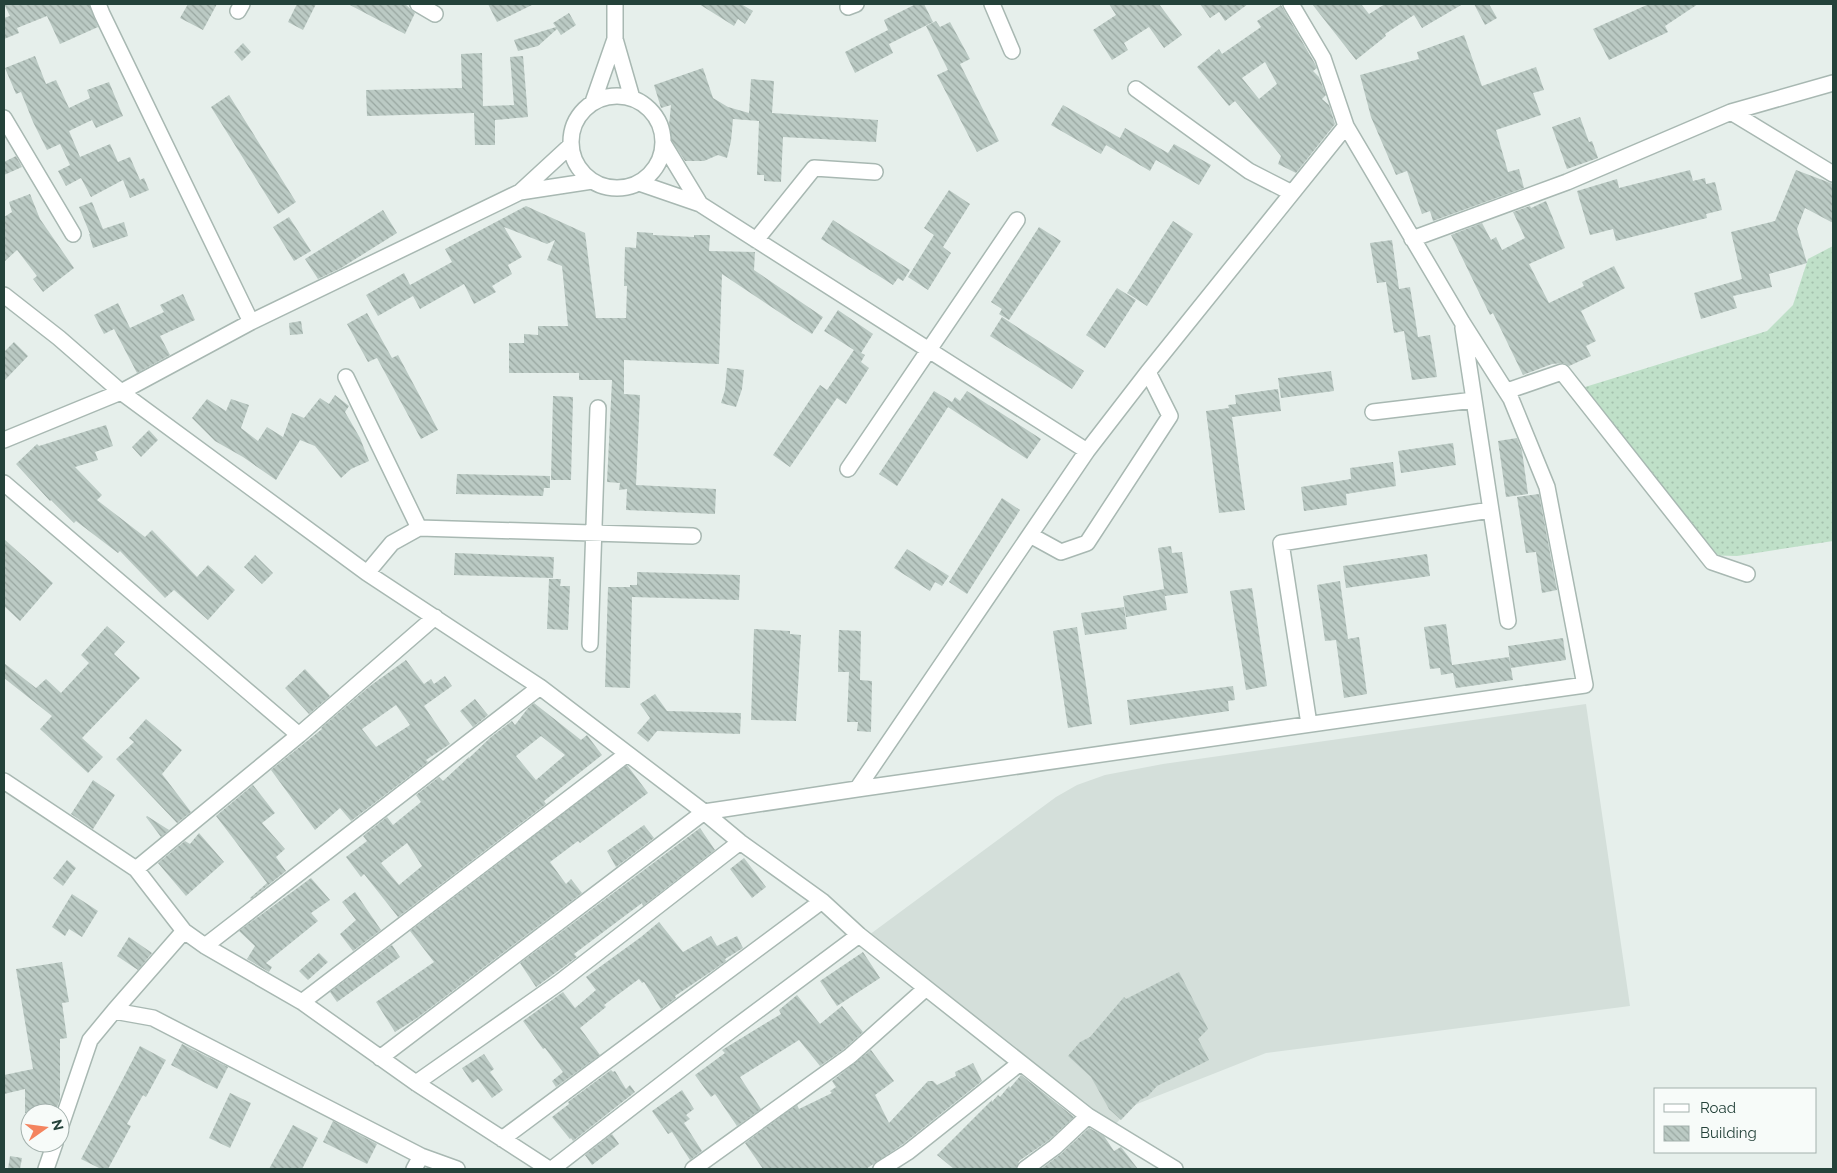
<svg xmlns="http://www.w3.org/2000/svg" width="1837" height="1173" font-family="Raleway,sans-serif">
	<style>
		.built { fill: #d4dfda }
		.grass { fill: url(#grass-dots) }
		.building { fill: url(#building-back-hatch); fill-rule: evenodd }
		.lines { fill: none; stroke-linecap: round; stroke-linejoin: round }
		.minor-casing { stroke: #a8b8b2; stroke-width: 18 }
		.minor { stroke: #fff; stroke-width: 15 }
	</style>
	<defs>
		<pattern id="grass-dots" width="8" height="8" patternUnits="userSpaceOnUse" patternTransform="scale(1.25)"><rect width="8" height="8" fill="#bfe0c8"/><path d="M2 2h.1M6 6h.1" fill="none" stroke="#a4c1ad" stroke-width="1.8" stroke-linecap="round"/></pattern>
		<pattern id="building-back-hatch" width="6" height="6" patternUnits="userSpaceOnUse" patternTransform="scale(1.25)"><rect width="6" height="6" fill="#bbcac4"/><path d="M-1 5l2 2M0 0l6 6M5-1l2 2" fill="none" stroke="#98a6a0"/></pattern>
	</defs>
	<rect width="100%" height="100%" fill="#e6efeb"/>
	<path class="built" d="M 1586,704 L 1630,1006 L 1266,1053 L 1132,1106 L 1113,1127 L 869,935 L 1056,797 L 1077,785 L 1105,775 L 1163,764 Z"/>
	<path class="grass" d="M 1833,246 L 1833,541 L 1737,556 L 1699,555 L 1572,391 L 1767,331 L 1793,305 L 1808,259 Z"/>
	<path class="building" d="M 4,4 L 89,4 L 98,27 L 60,44 L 47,16 L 17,28 L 19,33 L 4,39 L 4,18 L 10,16 Z
		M 188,4 L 217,4 L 203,30 L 180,18 Z
		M 297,4 L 316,4 L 303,30 L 288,22 Z
		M 348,4 L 405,4 L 415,13 L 405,34 Z
		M 488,4 L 534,4 L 497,22 Z
		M 699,4 L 741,4 L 753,11 L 745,24 L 738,19 L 734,26 Z
		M 916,4 L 924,4 L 933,22 L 889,44 L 893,53 L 855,73 L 845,52 L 888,30 L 884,20 Z
		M 1109,4 L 1159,4 L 1182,35 L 1164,48 L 1149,27 L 1124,43 L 1128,50 L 1112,60 L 1093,30 L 1116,15 Z
		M 1200,4 L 1248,4 L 1225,21 L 1219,12 L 1210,18 Z
		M 1312,4 L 1361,4 L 1369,14 L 1385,4 L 1463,4 L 1422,28 L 1414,15 L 1385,34 L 1386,36 L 1356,60 Z
		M 1474,4 L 1489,4 L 1497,18 L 1485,25 Z
		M 1649,4 L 1698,4 L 1665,26 L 1668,32 L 1609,60 L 1593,29 Z
		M 1281,5 L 1314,62 L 1317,68 L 1313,71 L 1319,77 L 1326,95 L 1322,99 L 1329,105 L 1335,124 L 1296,173 L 1278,164 L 1281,156 L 1235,101 L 1229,106 L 1197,67 L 1219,49 L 1222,54 L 1261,27 L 1257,21 ZM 1265,62 L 1277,84 L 1259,99 L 1242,78 Z
		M 569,13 L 576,25 L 561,35 L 557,29 L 538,46 L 518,51 L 514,40 L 556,27 L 553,23 Z
		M 936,21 L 940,27 L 950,22 L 970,59 L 960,64 L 999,141 L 977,152 L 937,75 L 948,70 L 926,26 Z
		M 1464,35 L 1482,86 L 1536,67 L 1544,90 L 1533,93 L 1541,115 L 1496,130 L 1508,172 L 1519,169 L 1524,188 L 1433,221 L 1430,211 L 1422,214 L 1407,171 L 1396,175 L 1371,117 L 1360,75 L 1419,59 L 1417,52 Z
		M 243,43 L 251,52 L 242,61 L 234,52 Z
		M 482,53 L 483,106 L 514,105 L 510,57 L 523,56 L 528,117 L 495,120 L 495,145 L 475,145 L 474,113 L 367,116 L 366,90 L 462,88 L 461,54 Z
		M 35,56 L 46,84 L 56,80 L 69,108 L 90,98 L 87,90 L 109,82 L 123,116 L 96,128 L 92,120 L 69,131 L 80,157 L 110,144 L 118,162 L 130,157 L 140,180 L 144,178 L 149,190 L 130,198 L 123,180 L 91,197 L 81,178 L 66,186 L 58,171 L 70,165 L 60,144 L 47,150 L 33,122 L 21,92 L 16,94 L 5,68 Z
		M 703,68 L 713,98 L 728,107 L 749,113 L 751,79 L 774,81 L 772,113 L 878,120 L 876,142 L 783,137 L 781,182 L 764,181 L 764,175 L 757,175 L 759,121 L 733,119 L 731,141 L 727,158 L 718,155 L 704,161 L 685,161 L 668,135 L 671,105 L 661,108 L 654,85 Z
		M 229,95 L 296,202 L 278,214 L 211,107 Z
		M 1063,105 L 1120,138 L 1125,128 L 1168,153 L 1174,144 L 1211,165 L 1199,185 L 1156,160 L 1150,171 L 1106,145 L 1101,154 L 1051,125 Z
		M 1580,117 L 1589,142 L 1592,141 L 1598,158 L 1567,169 L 1552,127 Z
		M 16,156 L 22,167 L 4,175 L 4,162 Z
		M 1690,170 L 1693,181 L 1705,178 L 1706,184 L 1715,182 L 1722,210 L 1706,214 L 1707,218 L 1616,241 L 1613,229 L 1590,235 L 1577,191 L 1617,179 L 1619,188 Z
		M 1796,170 L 1833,184 L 1833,223 L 1805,208 L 1797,229 L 1807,263 L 1769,274 L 1772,287 L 1733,296 L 1737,308 L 1701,319 L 1694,293 L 1742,279 L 1731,232 L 1775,221 Z
		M 949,190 L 970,204 L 943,247 L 951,253 L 928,290 L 908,277 L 934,235 L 924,228 Z
		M 30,194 L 40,219 L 74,268 L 43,292 L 33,279 L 37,276 L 17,250 L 4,262 L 4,217 L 12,212 L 9,202 Z
		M 1546,201 L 1565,248 L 1529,264 L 1549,303 L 1584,286 L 1582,282 L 1614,266 L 1625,288 L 1581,311 L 1596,341 L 1586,346 L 1591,356 L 1569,366 L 1564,363 L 1552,364 L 1523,375 L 1493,313 L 1490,315 L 1451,235 L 1482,223 L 1491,240 L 1496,237 L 1502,250 L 1525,238 L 1513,212 L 1530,206 L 1531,208 Z
		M 92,202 L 103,229 L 124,222 L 128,236 L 93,248 L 89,234 L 90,234 L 79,207 Z
		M 526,206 L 585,233 L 596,318 L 626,318 L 627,286 L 624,286 L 625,247 L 636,248 L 637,232 L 653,233 L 653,235 L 694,237 L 694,235 L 710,235 L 709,251 L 755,252 L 754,270 L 823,317 L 812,334 L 722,274 L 719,364 L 624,360 L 624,394 L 640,395 L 636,485 L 716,489 L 715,514 L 626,510 L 627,489 L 619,490 L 620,483 L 607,482 L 612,380 L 579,380 L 579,373 L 509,373 L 509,343 L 524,343 L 524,334 L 538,335 L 538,326 L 568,326 L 562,266 L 547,260 L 555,240 L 547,244 L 504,227 L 522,257 L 508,265 L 512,274 L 492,286 L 496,292 L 474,304 L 464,284 L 420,309 L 413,296 L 378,316 L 366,295 L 404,273 L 410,285 L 452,262 L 445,249 Z
		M 383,210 L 397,233 L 341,268 L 318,279 L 305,259 Z
		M 289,217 L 311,251 L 294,261 L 273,227 Z
		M 833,220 L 910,270 L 903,281 L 898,278 L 893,285 L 821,239 Z
		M 1173,221 L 1193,234 L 1147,306 L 1127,293 Z
		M 1039,227 L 1061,241 L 1009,320 L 999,314 L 1002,309 L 991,302 Z
		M 1392,240 L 1399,289 L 1410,287 L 1418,337 L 1430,335 L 1437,377 L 1412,380 L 1404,331 L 1394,333 L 1386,282 L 1377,283 L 1370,243 Z
		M 1117,288 L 1136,300 L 1105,348 L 1086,335 Z
		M 183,294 L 195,320 L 160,336 L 170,355 L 137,373 L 114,329 L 104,334 L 94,315 L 118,303 L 130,328 L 164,312 L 160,305 Z
		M 838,310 L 873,334 L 861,353 L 865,355 L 861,362 L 869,368 L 846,404 L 837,398 L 790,467 L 773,455 L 820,385 L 827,390 L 854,350 L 824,331 Z
		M 367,313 L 392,358 L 398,355 L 438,430 L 421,439 L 377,358 L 368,362 L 347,324 Z
		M 1002,317 L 1084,371 L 1072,389 L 990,336 Z
		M 301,321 L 303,334 L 290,335 L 289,323 Z
		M 14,342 L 28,356 L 4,381 L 4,352 Z
		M 727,368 L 744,370 L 742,389 L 736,407 L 721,403 L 725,390 Z
		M 1331,371 L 1334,391 L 1281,398 L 1278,378 Z
		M 1278,389 L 1281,411 L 1232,417 L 1245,510 L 1219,513 L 1206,411 L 1229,408 L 1228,405 L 1236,404 L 1235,395 Z
		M 934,391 L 952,402 L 955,397 L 960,401 L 967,391 L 1041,439 L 1027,459 L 948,407 L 897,486 L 879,474 Z
		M 335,395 L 349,406 L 345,412 L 360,438 L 369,461 L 351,469 L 341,478 L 315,446 L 300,440 L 276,480 L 243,457 L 215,441 L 192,418 L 207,399 L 226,411 L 231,399 L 249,405 L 241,428 L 258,441 L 267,427 L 283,437 L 292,413 L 304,418 L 320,398 L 329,404 Z
		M 553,396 L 573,397 L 571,480 L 551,480 Z
		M 106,425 L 113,446 L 95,452 L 98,460 L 75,467 L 102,495 L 97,500 L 145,537 L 152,530 L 197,577 L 208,565 L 235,590 L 208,620 L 174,590 L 165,598 L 120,551 L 118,553 L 76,521 L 74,523 L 51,500 L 50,501 L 16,464 L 37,444 L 39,446 Z
		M 149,430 L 158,440 L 141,457 L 132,447 Z
		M 1517,438 L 1522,451 L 1528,494 L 1506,497 L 1498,441 Z
		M 1453,443 L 1456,465 L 1401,473 L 1398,451 Z
		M 1393,462 L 1396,486 L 1346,494 L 1347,505 L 1304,511 L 1301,487 L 1351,479 L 1350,468 Z
		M 457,474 L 550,476 L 550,488 L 544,488 L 543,496 L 456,494 Z
		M 1539,494 L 1557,590 L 1542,593 L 1536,552 L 1526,553 L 1517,497 Z
		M 1002,498 L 1020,510 L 967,594 L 949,582 Z
		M 4,539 L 53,583 L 20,621 L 4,606 Z
		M 1171,546 L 1172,553 L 1182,552 L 1188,593 L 1165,596 L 1164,591 L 1167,610 L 1126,617 L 1123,596 L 1164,589 L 1158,548 Z
		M 907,549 L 949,576 L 942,586 L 935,582 L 930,591 L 894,568 Z
		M 455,553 L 554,557 L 553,578 L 454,575 Z
		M 1427,554 L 1430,576 L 1346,588 L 1343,566 Z
		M 255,555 L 273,573 L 262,584 L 244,567 Z
		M 637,572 L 740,575 L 739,600 L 632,597 L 630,688 L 605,687 L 608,587 L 630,587 L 630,585 L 637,585 Z
		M 549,579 L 561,579 L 560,586 L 570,586 L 568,630 L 547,629 Z
		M 1340,581 L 1348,639 L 1359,637 L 1367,694 L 1344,698 L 1336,640 L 1325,641 L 1317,585 Z
		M 1252,588 L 1267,686 L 1246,690 L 1230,591 Z
		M 1124,607 L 1127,629 L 1085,635 L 1081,613 Z
		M 1446,624 L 1452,665 L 1509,657 L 1513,680 L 1456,688 L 1453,673 L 1441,675 L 1440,668 L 1430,669 L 1424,627 Z
		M 107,626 L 125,642 L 114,654 L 140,678 L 82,738 L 103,757 L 88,773 L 40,729 L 52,716 L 4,678 L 4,663 L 36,688 L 46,679 L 61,693 L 89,663 L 81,655 Z
		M 1077,627 L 1092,724 L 1068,728 L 1053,631 Z
		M 754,629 L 790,631 L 790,634 L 801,635 L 796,721 L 751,720 Z
		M 839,630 L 861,631 L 860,680 L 872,681 L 871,732 L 857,731 L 858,722 L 847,722 L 849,672 L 838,672 Z
		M 1563,638 L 1566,660 L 1511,668 L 1508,646 Z
		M 406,660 L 424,684 L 431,679 L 434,684 L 445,676 L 452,686 L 424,706 L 450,744 L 426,760 L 428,762 L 351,821 L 340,808 L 315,830 L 271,770 L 322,729 L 321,728 L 370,686 ZM 396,705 L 410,725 L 376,747 L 362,729 Z
		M 305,669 L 330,696 L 309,714 L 285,688 Z
		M 1233,686 L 1235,700 L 1228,701 L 1229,711 L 1130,725 L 1127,700 Z
		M 655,694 L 667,711 L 741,713 L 740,734 L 657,731 L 648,742 L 637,733 L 650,718 L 640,704 Z
		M 475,699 L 488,715 L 473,727 L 460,711 Z
		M 534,703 L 581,740 L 587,735 L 602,755 L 544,801 L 546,804 L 398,917 L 364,874 L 361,877 L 346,857 L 367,841 L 363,836 L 387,817 L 393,825 L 421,802 L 416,795 L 439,777 L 443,781 L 469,757 L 469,758 L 491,737 L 512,721 L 515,725 L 528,708 ZM 541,736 L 565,755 L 536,780 L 516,756 ZM 407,843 L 422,866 L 399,885 L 381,863 Z
		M 146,719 L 182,750 L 162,774 L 191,812 L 177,823 L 116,759 L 134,742 L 129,738 Z
		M 627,765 L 648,793 L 580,843 L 578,841 L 550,862 L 566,884 L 571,879 L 582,893 L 417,1018 L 395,1032 L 376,1002 L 434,962 L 410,931 Z
		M 93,780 L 115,795 L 93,829 L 71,814 Z
		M 253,785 L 275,813 L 262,823 L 285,849 L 276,857 L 286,871 L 251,899 L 250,898 L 267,883 L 216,816 Z
		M 147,816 L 169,830 L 161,837 L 146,817 Z
		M 644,825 L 654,838 L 616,867 L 607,851 Z
		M 700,828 L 715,850 L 643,906 L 642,903 L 574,954 L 577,957 L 536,987 L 520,963 Z
		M 199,833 L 224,862 L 186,896 L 158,863 L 185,841 L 190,844 Z
		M 744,858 L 766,887 L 752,898 L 730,869 Z
		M 67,860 L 76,868 L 63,886 L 53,878 Z
		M 311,878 L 330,900 L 311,913 L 318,921 L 266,963 L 272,967 L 269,972 L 247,959 L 255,946 L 239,931 Z
		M 355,892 L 381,930 L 353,951 L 340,934 L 356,920 L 342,902 Z
		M 72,894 L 98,911 L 82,937 L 69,929 L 65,936 L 52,927 Z
		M 659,922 L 683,952 L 711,936 L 717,946 L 737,936 L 743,948 L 725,959 L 726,961 L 712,971 L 675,996 L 676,998 L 661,1009 L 644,982 L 642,983 L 639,979 L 604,1005 L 606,1007 L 580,1028 L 600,1055 L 556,1087 L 552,1081 L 563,1072 L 545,1048 L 543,1049 L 523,1021 L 563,992 L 575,1008 L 596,990 L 586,977 L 641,937 Z
		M 129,937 L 152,953 L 138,970 L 117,956 Z
		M 392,945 L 400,957 L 337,1002 L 330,992 Z
		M 863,952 L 880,978 L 837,1006 L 820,981 Z
		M 319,953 L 328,962 L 308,980 L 299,971 Z
		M 62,962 L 69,1002 L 62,1003 L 67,1038 L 60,1039 L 60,1099 L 55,1113 L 25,1113 L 25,1089 L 4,1094 L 4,1075 L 33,1069 L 16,969 Z
		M 1179,972 L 1208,1029 L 1198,1039 L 1209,1060 L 1157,1086 L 1148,1096 L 1140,1100 L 1121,1120 L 1109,1109 L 1091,1077 L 1068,1056 L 1080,1042 L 1090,1037 L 1124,997 L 1126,999 Z
		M 797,995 L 820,1024 L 842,1006 L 863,1032 L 844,1049 L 820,1066 L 799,1040 L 740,1077 L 761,1109 L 737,1126 L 715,1094 L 711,1097 L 695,1075 L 725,1053 L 722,1050 L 781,1014 L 779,1010 Z
		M 182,1044 L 228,1067 L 217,1089 L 171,1065 Z
		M 140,1046 L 166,1060 L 146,1097 L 143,1095 L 127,1124 L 131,1126 L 108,1169 L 101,1169 L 81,1159 Z
		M 871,1050 L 894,1081 L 875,1095 L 889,1123 L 928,1081 L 933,1081 L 937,1085 L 956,1076 L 955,1072 L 973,1063 L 982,1081 L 903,1144 L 866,1169 L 763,1169 L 745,1143 L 797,1105 L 799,1109 L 832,1093 L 830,1091 L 836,1087 L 832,1081 Z
		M 484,1054 L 494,1069 L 490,1072 L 503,1090 L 492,1098 L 478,1079 L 472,1083 L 462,1068 Z
		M 611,1070 L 613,1072 L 615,1071 L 626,1089 L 630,1085 L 635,1092 L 573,1141 L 571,1138 L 570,1139 L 552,1117 L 569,1104 L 568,1102 Z
		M 1021,1075 L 1074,1117 L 1049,1140 L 1019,1161 L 1016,1169 L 954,1169 L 937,1155 L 992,1100 L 992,1102 L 998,1095 L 1000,1097 L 1009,1086 L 1010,1088 Z
		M 682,1090 L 694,1109 L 686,1115 L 690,1119 L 684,1123 L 702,1151 L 690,1160 L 672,1132 L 668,1134 L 652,1111 Z
		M 230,1093 L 251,1103 L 230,1148 L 209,1138 Z
		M 333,1121 L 377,1144 L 367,1164 L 323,1142 Z
		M 293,1125 L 318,1138 L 302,1169 L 269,1169 Z
		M 1089,1128 L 1104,1136 L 1114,1151 L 1121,1147 L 1138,1169 L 1041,1169 L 1061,1154 Z
		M 612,1134 L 619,1144 L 592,1165 L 585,1155 Z
		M 10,1156 L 22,1158 L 20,1169 L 8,1169 Z"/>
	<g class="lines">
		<defs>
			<path id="minor" d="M 98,4 L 102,14 L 251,322
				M 418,4 L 435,14
				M 615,4 L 615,39 L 632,98
				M 992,4 L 1012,51
				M 848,7 L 856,4
				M 238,11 L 242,4
				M 1136,89 L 1249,171 L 1292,193
				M571 142a46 46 0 1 1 92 0a46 46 0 1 1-92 0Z
				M 593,102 L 615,39
				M 1731,112 L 1833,174
				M 4,118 L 73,234
				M 663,143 L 700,204
				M 639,183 L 700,204 L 1087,451
				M 520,192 L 592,181
				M 1412,239 L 1567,182 L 1731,112 L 1833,83
				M 756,240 L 814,168 L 875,172
				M 4,295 L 59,338 L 121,392 L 367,573 L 540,687 L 704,812 L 740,842 L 822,901 L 859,935 L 1088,1116 L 1175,1169
				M 1463,328 L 1508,621
				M 346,377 L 419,528 L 693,536
				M 1507,391 L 1562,372 L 1712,562 L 1747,574
				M 1373,412 L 1474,400
				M 4,440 L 121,392 L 251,322 L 520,192 L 571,145
				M 848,469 L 1017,220
				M 4,483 L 299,735
				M 1030,535 L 1061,552 L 1087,543 L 1170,416 L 1148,372
				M 367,573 L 392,543 L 419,528
				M 590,644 L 598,408
				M 1309,724 L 1281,543 L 1490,510
				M 4,781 L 136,869 L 184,931 L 205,946 L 302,1002 L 416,1083 L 549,1169
				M 857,789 L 1585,685 L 1547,487 L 1511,399 L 1462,322 L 1346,126
				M 136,869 L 299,735 L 435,617
				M 205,946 L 540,687
				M 302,1002 L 627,754
				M 114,1011 L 184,931
				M 380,1058 L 704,812 L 857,789 L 1087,451 L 1148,372 L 1346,126 L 1323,58 L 1291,4
				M 416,1083 L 560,982 L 740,842
				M 60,1128 L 90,1040 L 114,1011 L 153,1018 L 421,1156 L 457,1169
				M 502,1139 L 822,901
				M 46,1169 L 55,1143
				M 414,1169 L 421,1156
				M 552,1169 L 725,1035 L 859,935
				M 693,1169 L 850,1056 L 925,989
				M 881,1169 L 908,1152 L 1020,1063
				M 1025,1169 L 1055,1147 L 1088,1116"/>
		</defs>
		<use href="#minor" class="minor-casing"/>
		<use href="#minor" class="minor"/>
	</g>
	<rect width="1837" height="1173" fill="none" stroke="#24423a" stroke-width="10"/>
	<rect x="1654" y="1088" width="162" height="65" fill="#f7fbf9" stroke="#a3b1ad"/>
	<rect x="1664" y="1104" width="25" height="8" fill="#ffffff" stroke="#a3b1ad"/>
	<text x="1700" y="1113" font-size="15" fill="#24423a">Road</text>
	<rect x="1664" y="1126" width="25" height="15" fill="url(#building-back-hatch)" stroke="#a3b1ad"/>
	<text x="1700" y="1138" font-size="15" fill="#24423a">Building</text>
	<g transform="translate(45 1128) rotate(76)"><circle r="24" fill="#f7fbf9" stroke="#a3b1ad"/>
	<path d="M0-4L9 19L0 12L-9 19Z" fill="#f4845f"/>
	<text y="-8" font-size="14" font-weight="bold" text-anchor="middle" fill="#24423a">N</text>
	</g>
</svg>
